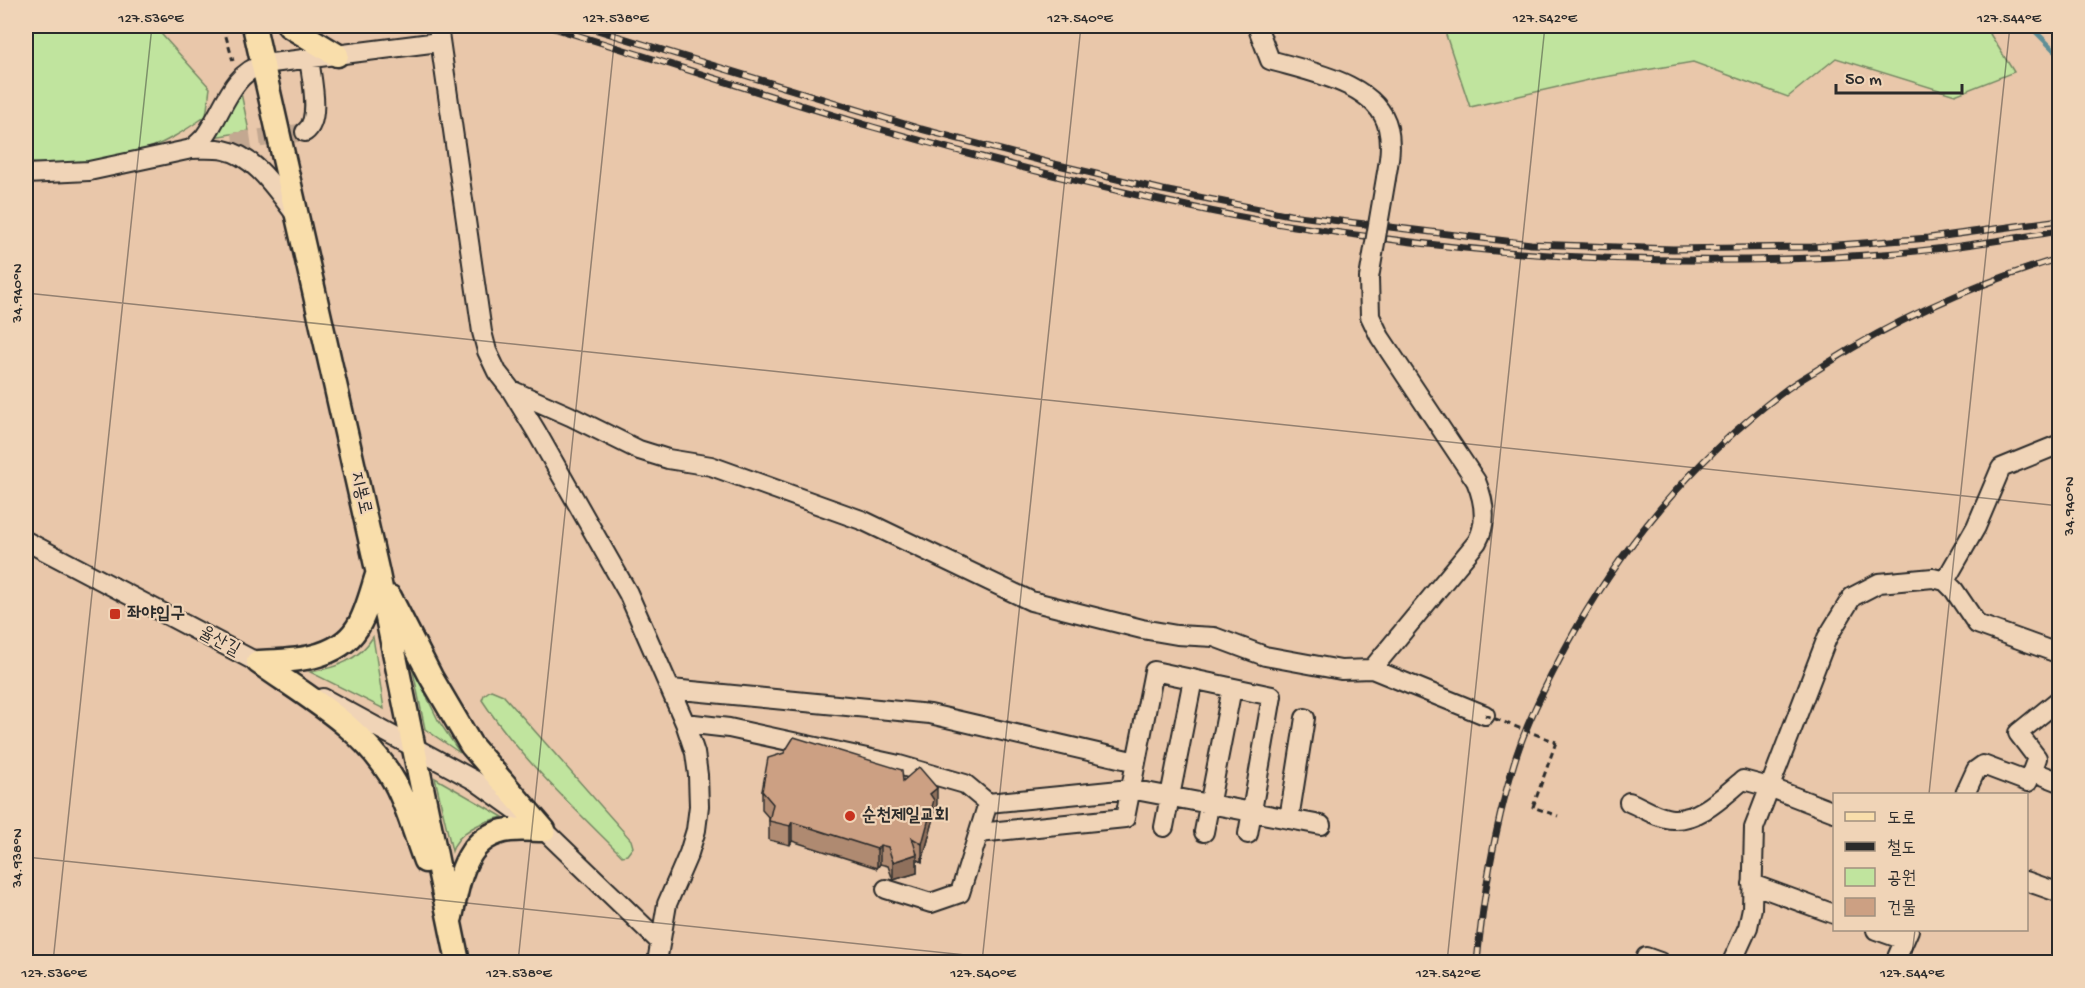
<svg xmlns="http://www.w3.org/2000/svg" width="2085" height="988" font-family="'Gochi Hand','Poor Story',sans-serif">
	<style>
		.green { fill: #c0e49e; stroke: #768864; stroke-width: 1.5 }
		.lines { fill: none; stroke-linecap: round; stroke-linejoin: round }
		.stream { stroke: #5f8f97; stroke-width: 5 }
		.minor-tunnel { stroke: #c3a891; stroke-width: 18; stroke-dasharray: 18 9; stroke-linecap: butt }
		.minor-casing { stroke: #2b2b2b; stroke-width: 22 }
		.major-casing { stroke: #2b2b2b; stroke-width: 27 }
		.path { stroke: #2b2b2b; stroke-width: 3; stroke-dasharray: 6 4.5; stroke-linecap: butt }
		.minor { stroke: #f0d4b7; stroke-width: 18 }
		.major { stroke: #f9deab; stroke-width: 22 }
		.rail-casing { stroke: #2b2b2b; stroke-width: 7 }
		.rail { stroke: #f0d4b7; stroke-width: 4.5; stroke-dasharray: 14; stroke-linecap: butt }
		.minor-bridge-casing { stroke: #2b2b2b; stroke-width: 22; stroke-linecap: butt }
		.path-bridge { stroke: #2b2b2b; stroke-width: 3; stroke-dasharray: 6 4.5; stroke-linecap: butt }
		.minor-bridge { stroke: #f0d4b7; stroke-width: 18 }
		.wall { fill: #af8a71; stroke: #2b2b2b; stroke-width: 1.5 }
		.shaded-wall { fill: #8f705c; stroke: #2b2b2b; stroke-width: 1.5 }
		.building { fill: #cca083; stroke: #2b2b2b; stroke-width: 1.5 }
		.ticks { fill: none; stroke: #2b2b2b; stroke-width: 1.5; stroke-opacity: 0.45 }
		.poi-dot { fill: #c8321e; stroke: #f0d4b7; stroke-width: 2 }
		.labels { text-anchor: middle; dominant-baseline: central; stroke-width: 4.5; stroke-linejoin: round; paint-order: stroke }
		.street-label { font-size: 18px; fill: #2b2b2b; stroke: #f0d4b7 }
		.poi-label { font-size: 18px; font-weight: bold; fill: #2b2b2b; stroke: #f0d4b7; text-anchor: start }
		.neatline { fill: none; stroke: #2b2b2b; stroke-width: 2 }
		.ticks-label { font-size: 15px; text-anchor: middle; fill: #2b2b2b }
	</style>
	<rect width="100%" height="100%" fill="#e9c7aa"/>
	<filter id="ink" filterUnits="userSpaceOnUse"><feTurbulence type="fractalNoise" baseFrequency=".0167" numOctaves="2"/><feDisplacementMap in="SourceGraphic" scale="12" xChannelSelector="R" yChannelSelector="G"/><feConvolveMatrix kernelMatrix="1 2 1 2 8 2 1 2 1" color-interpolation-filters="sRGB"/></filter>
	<g filter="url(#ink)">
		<path class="green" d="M 26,26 L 154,26 L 210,88 L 206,116 C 196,123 186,130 175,136 C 130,162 76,166 26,163 Z
			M 1443,26 L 1985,26 L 2014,72 L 1955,95 L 1836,58 L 1788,97 L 1693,62 L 1593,79 L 1470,107 Z
			M 241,93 L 249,131 L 214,137 Z
			M 373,637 L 384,709 L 310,672 C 336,668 359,660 373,637 Z
			M 412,666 L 438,720 L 460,753 L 425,729 Z
			M 491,690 L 503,695 L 631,840 L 633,847 L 627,855 L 622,856 C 573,807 520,758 482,700 L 484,695 Z
			M 435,778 L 503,817 C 483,821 458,831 452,851 Z"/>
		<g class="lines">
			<path class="stream" d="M 2030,26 L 2060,56"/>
			<path class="minor-tunnel" d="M 233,142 L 305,132"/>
			<defs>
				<path id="minor" d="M 438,26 L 482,332 L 487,351 L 497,372 L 511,390 L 536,431 L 628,593 L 685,723 L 695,753 L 698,775 L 699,806 L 696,830 L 689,853 L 667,904 L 657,962
					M 1257,26 L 1270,60 C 1307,71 1378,83 1388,128 C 1392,145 1389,161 1386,178
					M 305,132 C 322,120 311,77 309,58
					M 26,174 L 89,171 L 201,147
					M 296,215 C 277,191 256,156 224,150 C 214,148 202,149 191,149 C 196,145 201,141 205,136 C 224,110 231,73 264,64 L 439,42
					M 1369,278 L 1370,316 L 1380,337 L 1476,481 C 1484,500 1488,522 1477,542 L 1372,669
					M 511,390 L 570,416 L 639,450 L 668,459 L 711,466 L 864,521 L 1031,601 L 1142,629 L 1177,635 L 1214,637 L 1265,656 L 1341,670 L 1372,669 L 1485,715
					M 26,541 L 270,669
					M 1945,581 L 1976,527 L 2001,468 L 2060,444
					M 671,689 L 930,714 L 1136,762
					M 323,698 L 474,780 L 544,830 L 659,941
					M 685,723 L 729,728 L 899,765 L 965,784 L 988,803 L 960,893 L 931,903 L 886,889
					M 2032,771 L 2060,782
					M 1965,794 L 1976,770 L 1983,765 L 2028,782 L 2037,758 L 2018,733 L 2060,699
					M 1629,802 C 1642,807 1659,819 1673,819 C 1701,820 1723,796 1743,780 L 1769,787 L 1834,812
					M 988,803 L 1130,789 L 1321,825
					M 1289,819 L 1305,718
					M 1164,827 L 1193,679
					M 1204,832 L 1232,688
					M 979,833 L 1125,818 L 1154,671 L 1272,696 L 1248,834
					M 2026,881 L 2060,893
					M 1752,884 L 1834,914
					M 1876,930 L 1904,940
					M 1646,957 L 1660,962
					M 1732,962 L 1748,927 L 1752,908 L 1754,828 L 1827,638 L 1852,597 L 1879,583 L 1933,578 L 1945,581 L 1954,590 L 1977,624 L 2060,654
					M 1895,962 L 1909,930"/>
				<path id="major" d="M 254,26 L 378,574 L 458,962
					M 289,26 L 337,55
					M 390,597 L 431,677 L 471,745 L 544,830
					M 258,662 C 307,697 365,728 395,783 C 408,807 415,835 425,861
					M 258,662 C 291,661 337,660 357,628 C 366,615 372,590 377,575
					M 451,917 C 459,881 464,835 510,830 C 521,829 533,830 544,830"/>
			</defs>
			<use href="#minor" class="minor-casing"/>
			<use href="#major" class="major-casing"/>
			<path class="path" d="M 223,26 L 233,61
				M 1556,742 L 1533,807 L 1558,816"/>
			<use href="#minor" class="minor"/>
			<use href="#major" class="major"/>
			<defs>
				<path id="rail" d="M 547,26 C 656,59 764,95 873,127 C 980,158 1088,185 1196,208 C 1259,222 1324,231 1388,239 C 1552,261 1717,266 1883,254 C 1942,250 2001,240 2060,231
					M 584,26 L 921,129 L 1050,163 L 1163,190 L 1290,215 L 1531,244 L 1673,249 L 1812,247 L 1929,238 L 2060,220
					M 1477,962 C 1483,898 1494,832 1512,770 C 1524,727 1545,687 1565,649 C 1618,550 1693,460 1783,392 C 1797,381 1813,373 1828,363 C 1900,317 1978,283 2060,258"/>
			</defs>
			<use href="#rail" class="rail-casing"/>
			<use href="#rail" class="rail"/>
			<defs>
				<path id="minor-bridge" d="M 1369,278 L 1386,178"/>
			</defs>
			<use href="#minor-bridge" class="minor-bridge-casing"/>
			<path class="path-bridge" d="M 1485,715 L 1556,742"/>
			<use href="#minor-bridge" class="minor-bridge"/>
		</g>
		<path class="wall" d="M 903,781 L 937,807 L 934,809 L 934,818 L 922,862 L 917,859 L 917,873 L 893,880 L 888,866 L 880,864 L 877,868 L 792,841 L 790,845 L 769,840 L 769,818 L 762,810 L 762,791 Z"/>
		<path class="shaded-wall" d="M 937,788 L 937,807 L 934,809 L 934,818 L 922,862 L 922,844 L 930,794 Z
			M 792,822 L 792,841 L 790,845 L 790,826 Z
			M 880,845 L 880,864 L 877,868 L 877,849 Z
			M 917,854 L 917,873 L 893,880 L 893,862 Z"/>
		<path class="building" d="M 794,737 L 902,770 L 903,781 L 919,767 L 937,788 L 930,794 L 934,800 L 922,844 L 912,838 L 917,854 L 893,862 L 888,847 L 880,845 L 877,849 L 792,822 L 790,826 L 769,821 L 773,804 L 762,791 L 768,758 L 784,753 Z"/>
	</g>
	<path class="ticks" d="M 26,293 L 2060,506M 1929,794 L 2010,26M 26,857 L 1032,962M 53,962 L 152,26M 518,962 L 616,26M 982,962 L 1081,26M 1447,962 L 1545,26M 1911,962 L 1915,930"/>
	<g class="poi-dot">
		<rect x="109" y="608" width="12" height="12" rx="3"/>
		<circle cx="850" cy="816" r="6"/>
	</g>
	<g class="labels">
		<g class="street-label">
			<text transform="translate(360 493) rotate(77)">지봉로</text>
			<text transform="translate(219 642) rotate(28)">율산길</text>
		</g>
		<g class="poi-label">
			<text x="127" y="614">좌야입구</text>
			<text x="862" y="816">순천제일교회</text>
		</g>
	</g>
	<rect width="2085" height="988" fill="none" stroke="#f0d4b7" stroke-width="66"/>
	<rect x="1833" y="793" width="195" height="138" fill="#f0d4b7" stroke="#a1907f" stroke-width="1.5"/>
	<rect x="1845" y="812" width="30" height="9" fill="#f9deab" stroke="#a1907f" stroke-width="1.5"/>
	<text x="1887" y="823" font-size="18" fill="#2b2b2b">도로</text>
	<rect x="1845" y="842" width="30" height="9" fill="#2b2b2b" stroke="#a1907f" stroke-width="1.5"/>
	<text x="1887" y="853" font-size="18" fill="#2b2b2b">철도</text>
	<rect x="1845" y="868" width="30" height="18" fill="#c0e49e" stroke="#a1907f" stroke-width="1.5"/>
	<text x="1887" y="883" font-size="18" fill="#2b2b2b">공원</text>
	<rect x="1845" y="898" width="30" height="18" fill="#cca083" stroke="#a1907f" stroke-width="1.5"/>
	<text x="1887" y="913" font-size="18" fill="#2b2b2b">건물</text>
	<path d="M1836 84v9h126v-9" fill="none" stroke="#2b2b2b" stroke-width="3"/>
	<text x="1845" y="84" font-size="18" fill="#2b2b2b" stroke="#f0d4b7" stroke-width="4.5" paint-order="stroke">50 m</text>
	<rect x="33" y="33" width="2019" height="922" class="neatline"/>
	<g class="ticks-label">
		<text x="151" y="22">127.536°E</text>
		<text x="616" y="22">127.538°E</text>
		<text x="1080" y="22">127.540°E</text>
		<text x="1545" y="22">127.542°E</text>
		<text x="2009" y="22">127.544°E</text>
		<text transform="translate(16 293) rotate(-90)" y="5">34.940°N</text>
		<text transform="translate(2068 506) rotate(-90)" y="5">34.940°N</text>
		<text transform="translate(16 858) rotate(-90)" y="5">34.938°N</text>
		<text x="54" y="977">127.536°E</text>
		<text x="519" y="977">127.538°E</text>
		<text x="983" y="977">127.540°E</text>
		<text x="1448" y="977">127.542°E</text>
		<text x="1912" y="977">127.544°E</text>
	</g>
</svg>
